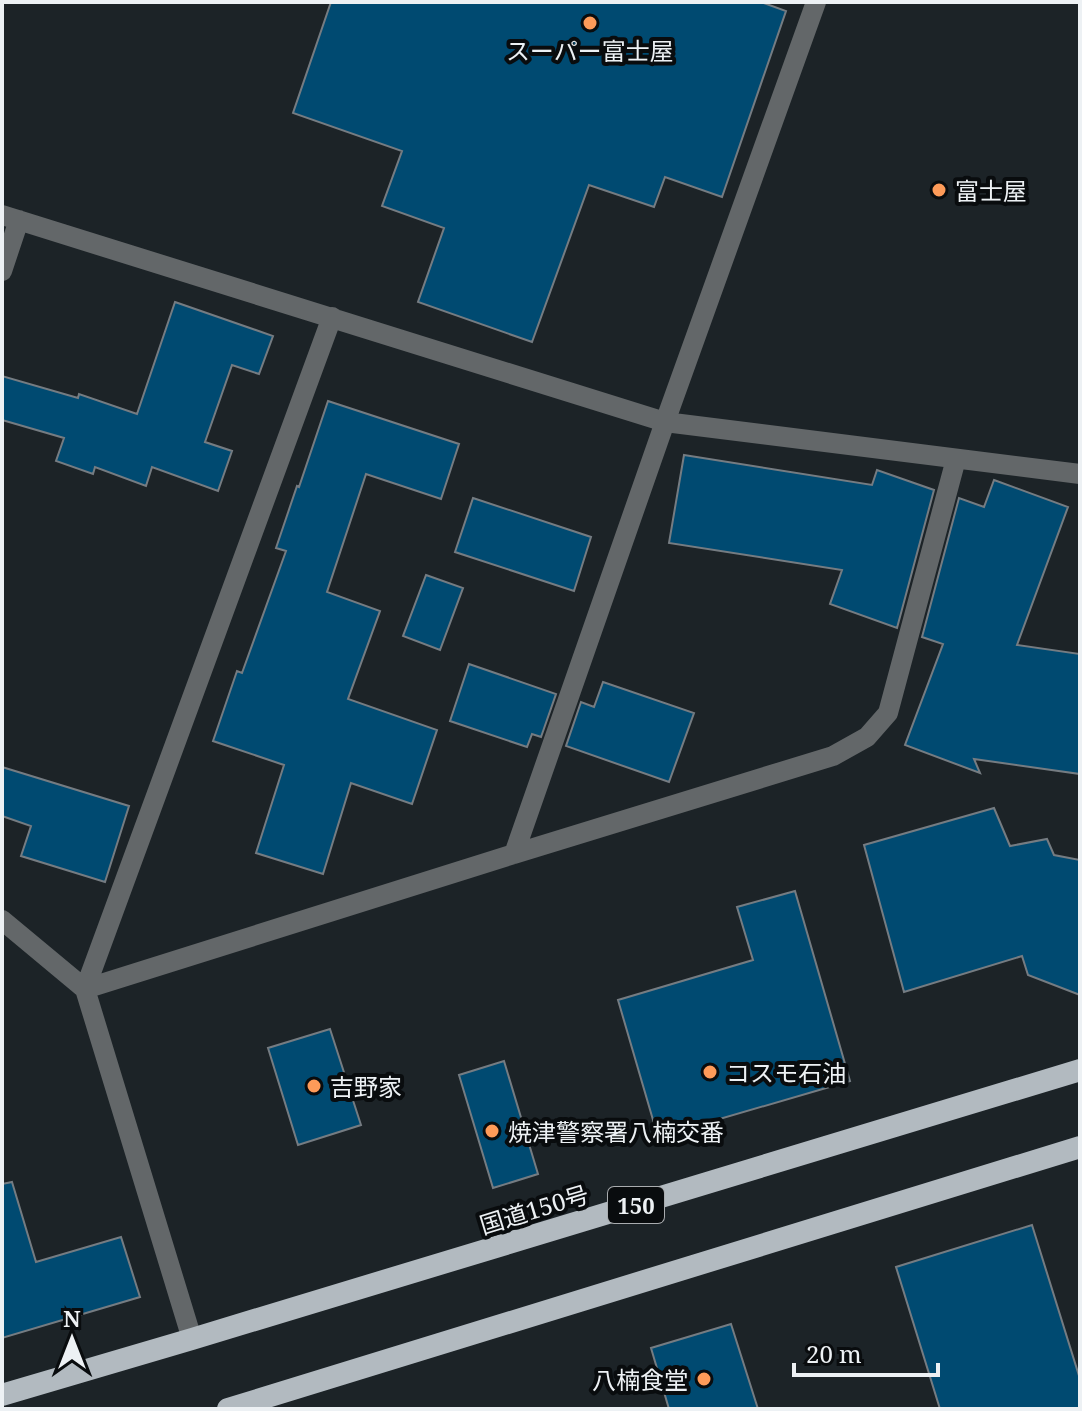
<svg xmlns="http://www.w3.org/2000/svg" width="1082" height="1411" font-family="'Noto Serif','Noto Sans JP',serif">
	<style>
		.building { fill: #004a71; stroke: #757c82; stroke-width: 2 }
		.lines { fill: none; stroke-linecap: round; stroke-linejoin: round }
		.minor { stroke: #636769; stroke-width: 20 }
		.trunk { stroke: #b2bac0; stroke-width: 22 }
		.poi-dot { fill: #fe9b59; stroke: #090c0e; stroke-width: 3 }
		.labels { text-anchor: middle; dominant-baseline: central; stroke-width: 8; stroke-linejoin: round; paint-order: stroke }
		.shield { fill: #090c0e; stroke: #a9acaf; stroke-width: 2 }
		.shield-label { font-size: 22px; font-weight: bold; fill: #edf1f4 }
		.poi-label { font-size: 24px; fill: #edf1f4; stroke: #090c0e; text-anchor: start }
		.street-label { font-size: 24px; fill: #edf1f4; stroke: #090c0e }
	</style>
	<rect width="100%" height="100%" fill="#1c2327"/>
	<path class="building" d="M 331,2 L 761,2 L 786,11 L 722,197 L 665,177 L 654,207 L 589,185 L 532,342 L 418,302 L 444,228 L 382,206 L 402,151 L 293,113 Z
		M 175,302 L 273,336 L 259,374 L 232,365 L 205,442 L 232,451 L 218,491 L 152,467 L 146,486 L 95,467 L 93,474 L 56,461 L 64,438 L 2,420 L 2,376 L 78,398 L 79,394 L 137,414 Z
		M 328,401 L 459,444 L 441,499 L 366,474 L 327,592 L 380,611 L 348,699 L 437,730 L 412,804 L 351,783 L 323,874 L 256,853 L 284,765 L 213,741 L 237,671 L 242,673 L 286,551 L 276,548 L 297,486 L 299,487 Z
		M 684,455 L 872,485 L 877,470 L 934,490 L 897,628 L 830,604 L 842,570 L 669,543 Z
		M 994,480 L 1068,507 L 1017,645 L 1080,654 L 1080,774 L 974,759 L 980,773 L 905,745 L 943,644 L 922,637 L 959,498 L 984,507 Z
		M 473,498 L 591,537 L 574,591 L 455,552 Z
		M 426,575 L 463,588 L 440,650 L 403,636 Z
		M 469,664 L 556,694 L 541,737 L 532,734 L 527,747 L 450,721 Z
		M 603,682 L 694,713 L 669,782 L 566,746 L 581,702 L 594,707 Z
		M 2,767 L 129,806 L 105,882 L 21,856 L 31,826 L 2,816 Z
		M 994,808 L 1010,846 L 1047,839 L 1054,855 L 1080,860 L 1080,995 L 1028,975 L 1022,956 L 904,992 L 864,845 Z
		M 795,891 L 850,1081 L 658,1137 L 618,1000 L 753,960 L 737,907 Z
		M 330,1029 L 361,1125 L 298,1145 L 268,1048 Z
		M 504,1061 L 538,1174 L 493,1188 L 459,1075 Z
		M 12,1182 L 36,1262 L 121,1237 L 140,1297 L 2,1338 L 2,1184 Z
		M 1032,1225 L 1080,1379 L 1080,1409 L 940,1409 L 896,1267 Z
		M 731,1324 L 758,1409 L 669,1409 L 651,1348 Z"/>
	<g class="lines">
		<path class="minor" d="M 2,215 L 665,422 L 1080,474
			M 2,271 L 19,220
			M 514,854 L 665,422 L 816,2
			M 2,920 L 85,989 L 192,1339
			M 85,989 L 514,854 L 833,756 L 867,737 L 888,713 L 956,459
			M 85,989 L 332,317"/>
		<path class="trunk" d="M 2,1395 L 192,1339 L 1080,1070
			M 228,1409 L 1080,1147"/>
	</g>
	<g class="poi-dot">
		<circle cx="590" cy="23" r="8"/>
		<circle cx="939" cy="190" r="8"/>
		<circle cx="710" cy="1072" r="8"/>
		<circle cx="314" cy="1086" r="8"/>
		<circle cx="492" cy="1131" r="8"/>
		<circle cx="704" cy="1379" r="8"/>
	</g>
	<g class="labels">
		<rect class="shield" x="608" y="1187" width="56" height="36" rx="6"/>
		<g class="shield-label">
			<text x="636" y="1205">150</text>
		</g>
		<g class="poi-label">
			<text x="590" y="50" text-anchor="middle">スーパー富士屋</text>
			<text x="955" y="190">富士屋</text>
			<text x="726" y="1072">コスモ石油</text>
			<text x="330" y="1086">吉野家</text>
			<text x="508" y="1131">焼津警察署八楠交番</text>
			<text x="688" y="1379" text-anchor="end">八楠食堂</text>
		</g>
		<g class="street-label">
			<text transform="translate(534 1209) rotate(-17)">国道150号</text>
		</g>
	</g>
	<rect width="1082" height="1411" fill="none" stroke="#edf1f4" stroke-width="8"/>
	<g transform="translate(72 1339)" stroke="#090c0e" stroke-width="6" paint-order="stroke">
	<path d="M0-6L14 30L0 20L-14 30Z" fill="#edf1f4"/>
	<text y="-12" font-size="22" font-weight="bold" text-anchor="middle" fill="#edf1f4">N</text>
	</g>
	<path d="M794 1363v12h144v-12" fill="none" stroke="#edf1f4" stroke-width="4"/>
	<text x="806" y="1363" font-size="24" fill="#edf1f4" stroke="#090c0e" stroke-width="6" paint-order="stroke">20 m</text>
</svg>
